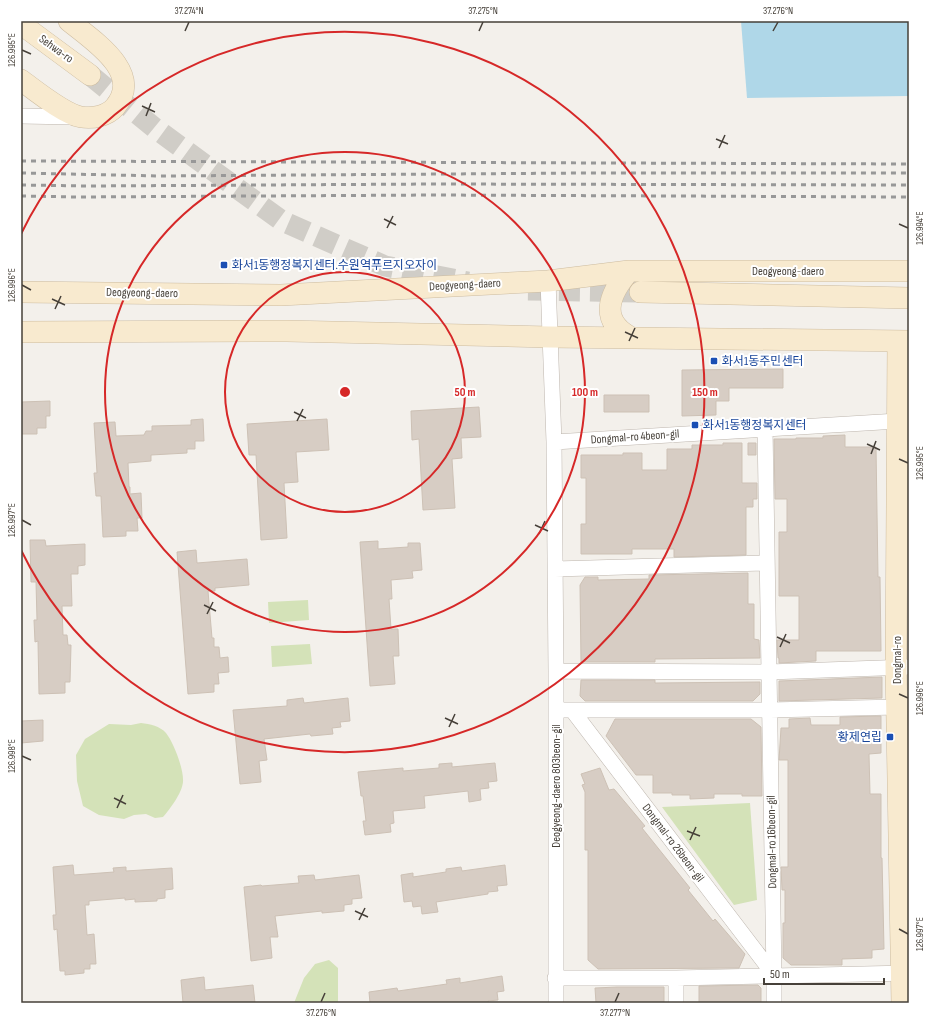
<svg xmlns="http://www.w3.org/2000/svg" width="930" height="1024" font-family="'Sofia Sans Condensed','Noto Sans KR',sans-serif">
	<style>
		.green { fill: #d4e2b8 }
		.water { fill: #afd7e8 }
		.building { fill: #d7cdc4; stroke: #cdc1b5 }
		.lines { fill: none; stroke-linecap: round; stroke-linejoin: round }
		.secondary-tunnel { stroke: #d0cdc7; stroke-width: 21; stroke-dasharray: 21 10; stroke-linecap: butt }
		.street-casing { stroke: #beb6ae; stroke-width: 16 }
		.secondary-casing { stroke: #cdbca0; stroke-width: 22 }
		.street { stroke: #fff; stroke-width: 15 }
		.secondary { stroke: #f8eacf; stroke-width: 21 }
		.rail { stroke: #989898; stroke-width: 3; stroke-dasharray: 5 5; stroke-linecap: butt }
		.ticks { fill: none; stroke: #464039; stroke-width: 1.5 }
		.ring { fill: none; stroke: #d62828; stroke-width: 2 }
		.transit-dot { fill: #1a4fb4; stroke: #fff; stroke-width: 1.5 }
		.labels { text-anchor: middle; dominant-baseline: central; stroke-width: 4; stroke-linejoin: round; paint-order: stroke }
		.street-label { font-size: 12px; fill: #464039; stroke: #fff }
		.transit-label { font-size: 12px; fill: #164399; stroke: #fff; text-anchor: start }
		.centre { fill: #d62828; stroke: #fff; stroke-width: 2 }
		.ring-label { font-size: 12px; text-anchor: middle; font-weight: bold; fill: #d62828; stroke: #fff; stroke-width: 4; stroke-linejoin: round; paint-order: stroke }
		.neatline { fill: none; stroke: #464039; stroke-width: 1.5 }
		.ticks-label { font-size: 10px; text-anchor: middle; fill: #464039 }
	</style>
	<rect width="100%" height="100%" fill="#f3f0eb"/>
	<path class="green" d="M 308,600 L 309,620 L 269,623 L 268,602 Z
		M 310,644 L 312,664 L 272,667 L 271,646 Z
		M 141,723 C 150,724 160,726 166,733 C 174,743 184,770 183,782 C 182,793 170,809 163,817 L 155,818 L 146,814 L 134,815 L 124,819 L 99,815 L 83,806 L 77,781 L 76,755 L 85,739 L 109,724 L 131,725 Z
		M 750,803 L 757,900 L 734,905 L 662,807 Z
		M 329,960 L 338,968 L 338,1003 L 294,1003 L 304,978 L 315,964 Z"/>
	<path class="water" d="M 741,21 L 909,21 L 909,96 L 747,98 Z"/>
	<path class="building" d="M 783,369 L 783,388 L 729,388 L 729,401 L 716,401 L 716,415 L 682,416 L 682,370 Z
		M 604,395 L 649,395 L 649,412 L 604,412 Z
		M 50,401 L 50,416 L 46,416 L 46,428 L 37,428 L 37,434 L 21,434 L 21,402 Z
		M 479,407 L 481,437 L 461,438 L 462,458 L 452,459 L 455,508 L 423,510 L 419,439 L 412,440 L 411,411 Z
		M 203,419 L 204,441 L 195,441 L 195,449 L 187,449 L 187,453 L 151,455 L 151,461 L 128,463 L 129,487 L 130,487 L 130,494 L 141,493 L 142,518 L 137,518 L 138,531 L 126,531 L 126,536 L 103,537 L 101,496 L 96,496 L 94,473 L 97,473 L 94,423 L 115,422 L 116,436 L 144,435 L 146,431 L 152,431 L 152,426 L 191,425 L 191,420 Z
		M 327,419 L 329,450 L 296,452 L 298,482 L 284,483 L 287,538 L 261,540 L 256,455 L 249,455 L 247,424 Z
		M 845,435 L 845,447 L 876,447 L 878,577 L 880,577 L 881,651 L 816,651 L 816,661 L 779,663 L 779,658 L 778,658 L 777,640 L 799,640 L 799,596 L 779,596 L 779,532 L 787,532 L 787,499 L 775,499 L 774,439 L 796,439 L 796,438 L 823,438 L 823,436 Z
		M 723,443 L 742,443 L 742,483 L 757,483 L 757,499 L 753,499 L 753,507 L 746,507 L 746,555 L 674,557 L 674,549 L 632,549 L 632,554 L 581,554 L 581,524 L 586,524 L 586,478 L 581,478 L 581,455 L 623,455 L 623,453 L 642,453 L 642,470 L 667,470 L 667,449 L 692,449 L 692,445 L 723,445 Z
		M 748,443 L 756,443 L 756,455 L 748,455 Z
		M 30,540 L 45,540 L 46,546 L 85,544 L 85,565 L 78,566 L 78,574 L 71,574 L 72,606 L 62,606 L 63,635 L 67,635 L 68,645 L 71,645 L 70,682 L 65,682 L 65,693 L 39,694 L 38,641 L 35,642 L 34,620 L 37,620 L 36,582 L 31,582 Z
		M 378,541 L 378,549 L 408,547 L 408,543 L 420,543 L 422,570 L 412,571 L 413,578 L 391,580 L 392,599 L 389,599 L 391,629 L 398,629 L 399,656 L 393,656 L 395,684 L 370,686 L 360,542 Z
		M 196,550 L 197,563 L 247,559 L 249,585 L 215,588 L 215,591 L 208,591 L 212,638 L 214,638 L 214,647 L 219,647 L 220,658 L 228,657 L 229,672 L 218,673 L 219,684 L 214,684 L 214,692 L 188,694 L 177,552 Z
		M 748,573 L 748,604 L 754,604 L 754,639 L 759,640 L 760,658 L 655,659 L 655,662 L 581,662 L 580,585 L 585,577 L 598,577 L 598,580 L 649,579 L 649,575 Z
		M 882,677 L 882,698 L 779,701 L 779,681 Z
		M 581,680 L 655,680 L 655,683 L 760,682 L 760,694 L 753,701 L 585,701 L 580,696 Z
		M 303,698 L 304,703 L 348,698 L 350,721 L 340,722 L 341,727 L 332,728 L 333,734 L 311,736 L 310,734 L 264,739 L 267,760 L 259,761 L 261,782 L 240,784 L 233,710 L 287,706 L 287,700 Z
		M 881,716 L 881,753 L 869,754 L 870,794 L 881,794 L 881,858 L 882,858 L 884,949 L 872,950 L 872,958 L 842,959 L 842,965 L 791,965 L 783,958 L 783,923 L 785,923 L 785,890 L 782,890 L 781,867 L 788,867 L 788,760 L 779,760 L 781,728 L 789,728 L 789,719 L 810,718 L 811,725 L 840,725 L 840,717 Z
		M 615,719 L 751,719 L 761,727 L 762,796 L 742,796 L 742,794 L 714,794 L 714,798 L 690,799 L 690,795 L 672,795 L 672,793 L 653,793 L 653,775 L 636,775 L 606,736 Z
		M 43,720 L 43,741 L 21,743 L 21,721 Z
		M 452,763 L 452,767 L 495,763 L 497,781 L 488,782 L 489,788 L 480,789 L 481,800 L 469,802 L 468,791 L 424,796 L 425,808 L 393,811 L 394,823 L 390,824 L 391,832 L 365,835 L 363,821 L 366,821 L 363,796 L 361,796 L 358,772 L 403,768 L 403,771 L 439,768 L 439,764 Z
		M 600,768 L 609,790 L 614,789 L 645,826 L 642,828 L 690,888 L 688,890 L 713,921 L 715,919 L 745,954 L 739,968 L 598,969 L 588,960 L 588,850 L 585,850 L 585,792 L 582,785 L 585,784 L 581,774 Z
		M 73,865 L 74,875 L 114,872 L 113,868 L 126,867 L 126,871 L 172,868 L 173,889 L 165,890 L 165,898 L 157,899 L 157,901 L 135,902 L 135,899 L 125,900 L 125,898 L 89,901 L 89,905 L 85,905 L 87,935 L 94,934 L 96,964 L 90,964 L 90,969 L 84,969 L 84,973 L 65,975 L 65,971 L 60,971 L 57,929 L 54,930 L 53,915 L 56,915 L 53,867 Z
		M 505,865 L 507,885 L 497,886 L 498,891 L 488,892 L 488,894 L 436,902 L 438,912 L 422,914 L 421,906 L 413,907 L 412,901 L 404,902 L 401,875 L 413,873 L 413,877 L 446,872 L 446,869 L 461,867 L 462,871 Z
		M 314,875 L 315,880 L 359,875 L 362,898 L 352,899 L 352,904 L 344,905 L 344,911 L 322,913 L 322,911 L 275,916 L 278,937 L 270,937 L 272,958 L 251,961 L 244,887 L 261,885 L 262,886 L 299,883 L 298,876 Z
		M 502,976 L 504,991 L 497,992 L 498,1000 L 488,1001 L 489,1003 L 370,1003 L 369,992 L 397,988 L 398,991 L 447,984 L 446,980 L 460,978 L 460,983 Z
		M 204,977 L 205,990 L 253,985 L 255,1003 L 183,1003 L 181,980 Z
		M 758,985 L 761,988 L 761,1003 L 699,1003 L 699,986 Z
		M 617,987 L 664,987 L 664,1003 L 596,1003 L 595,988 Z"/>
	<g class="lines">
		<path class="secondary-tunnel" d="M 90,75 L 156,129 L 282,221 L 385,266 L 468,282
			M 528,290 L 640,292"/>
		<defs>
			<path id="street" d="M 21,116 L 74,117
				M 548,281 L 554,442 L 556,671 L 556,1003
				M 765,428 L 774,975
				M 554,442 L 898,421
				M 555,569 L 766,563
				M 556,671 L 769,672 L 909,667
				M 564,710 L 770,710 L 897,707
				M 572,710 L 774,975 L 774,1003
				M 555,978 L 676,978 L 909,973
				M 676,978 L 676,1003"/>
			<path id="secondary" d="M 21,24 L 90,75
				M 21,80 C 36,91 64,114 81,117 C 93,119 107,116 115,107 C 144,72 92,40 69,21
				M 629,271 C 609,294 598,321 632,338
				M 21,292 L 281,295 L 548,281 L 629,271 L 909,271
				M 640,292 L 909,298
				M 21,332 L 287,331 L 549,337 L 909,341
				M 898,341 L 896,667 L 902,1003"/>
		</defs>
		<use href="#street" class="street-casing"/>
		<use href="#secondary" class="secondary-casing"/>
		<use href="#street" class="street"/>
		<use href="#secondary" class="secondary"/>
		<path class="rail" d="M 21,161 L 909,164
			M 21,173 L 160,176 L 586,173 L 909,173
			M 21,185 L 89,186 L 433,184 L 909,185
			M 21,196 L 78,197 L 434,195 L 909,197"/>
	</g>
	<path class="ticks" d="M 185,31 L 189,22M 479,31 L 483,22M 773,31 L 778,22M 22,50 L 31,54M 142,106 L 155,112M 146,116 L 151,103M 716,139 L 728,144M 719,148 L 725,135M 384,219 L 396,225M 899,224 L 908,228M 387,228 L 393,216M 22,285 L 31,290M 52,299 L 65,305M 55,309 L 61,296M 625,332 L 638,338M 629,341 L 635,328M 294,412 L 306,418M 297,421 L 303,409M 867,444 L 880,450M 871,454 L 876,441M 899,459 L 908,463M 22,520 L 31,525M 535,525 L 548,531M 539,534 L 545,521M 204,605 L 216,611M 207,614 L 213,602M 777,637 L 790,643M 780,647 L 786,634M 899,694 L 908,698M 445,718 L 458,724M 449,727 L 455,714M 22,756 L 31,760M 114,798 L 126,804M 117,808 L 123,795M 687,831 L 700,836M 690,840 L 696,827M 355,911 L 368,917M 359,920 L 365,908M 899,929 L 908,934M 321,1002 L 325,993M 615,1002 L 619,993"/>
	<g class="ring">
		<circle cx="345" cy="392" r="120"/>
		<circle cx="345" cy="392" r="240"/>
		<path d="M21 234A360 360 0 1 1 21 550"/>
	</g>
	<g class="transit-dot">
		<rect x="220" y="261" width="8" height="8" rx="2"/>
		<rect x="710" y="357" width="8" height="8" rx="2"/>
		<rect x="691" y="421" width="8" height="8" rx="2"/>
		<rect x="886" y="733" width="8" height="8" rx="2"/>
	</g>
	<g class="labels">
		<g class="street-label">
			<text transform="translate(56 49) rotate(36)">Sehwa-ro</text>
			<text x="788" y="271">Deogyeong-daero</text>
			<text transform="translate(465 285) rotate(-3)">Deogyeong-daero</text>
			<text transform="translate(142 293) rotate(1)">Deogyeong-daero</text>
			<text transform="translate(635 437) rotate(-4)">Dongmal-ro 4beon-gil</text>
			<text transform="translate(897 660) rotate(-90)">Dongmal-ro</text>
			<text transform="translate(556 786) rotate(-90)">Deogyeong-daero 803beon-gil</text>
			<text transform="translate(772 842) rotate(-91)">Dongmal-ro 16beon-gil</text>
			<text transform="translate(673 843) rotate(53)">Dongmal-ro 26beon-gil</text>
		</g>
		<g class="transit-label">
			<text x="232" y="265">화서1동행정복지센터.수원역푸르지오자이</text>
			<text x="722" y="361">화서1동주민센터</text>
			<text x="703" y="425">화서1동행정복지센터</text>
			<text x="882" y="737" text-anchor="end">황제연립</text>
		</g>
	</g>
	<circle cx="345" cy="392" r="6" class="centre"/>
	<g class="ring-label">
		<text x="465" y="396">50 m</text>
		<text x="585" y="396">100 m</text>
		<text x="705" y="396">150 m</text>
	</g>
	<rect width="930" height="1024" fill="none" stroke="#ffffff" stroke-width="44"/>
	<path d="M764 978v6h120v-6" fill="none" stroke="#464039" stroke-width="2"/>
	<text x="770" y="978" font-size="12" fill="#464039" stroke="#ffffff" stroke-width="3" paint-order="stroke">50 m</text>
	<rect x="22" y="22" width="886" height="980" class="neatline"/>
	<g class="ticks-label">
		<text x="189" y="14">37.274°N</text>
		<text x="483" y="14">37.275°N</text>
		<text x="778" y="14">37.276°N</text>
		<text transform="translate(11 50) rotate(-90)" y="4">126.995°E</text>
		<text transform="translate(919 228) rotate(-90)" y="4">126.994°E</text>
		<text transform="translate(11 285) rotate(-90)" y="4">126.996°E</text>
		<text transform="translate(919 463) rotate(-90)" y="4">126.995°E</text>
		<text transform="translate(11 520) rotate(-90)" y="4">126.997°E</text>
		<text transform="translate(919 698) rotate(-90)" y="4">126.996°E</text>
		<text transform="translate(11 756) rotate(-90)" y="4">126.998°E</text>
		<text transform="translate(919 934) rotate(-90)" y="4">126.997°E</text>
		<text x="321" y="1016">37.276°N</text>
		<text x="615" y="1016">37.277°N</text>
	</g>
</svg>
